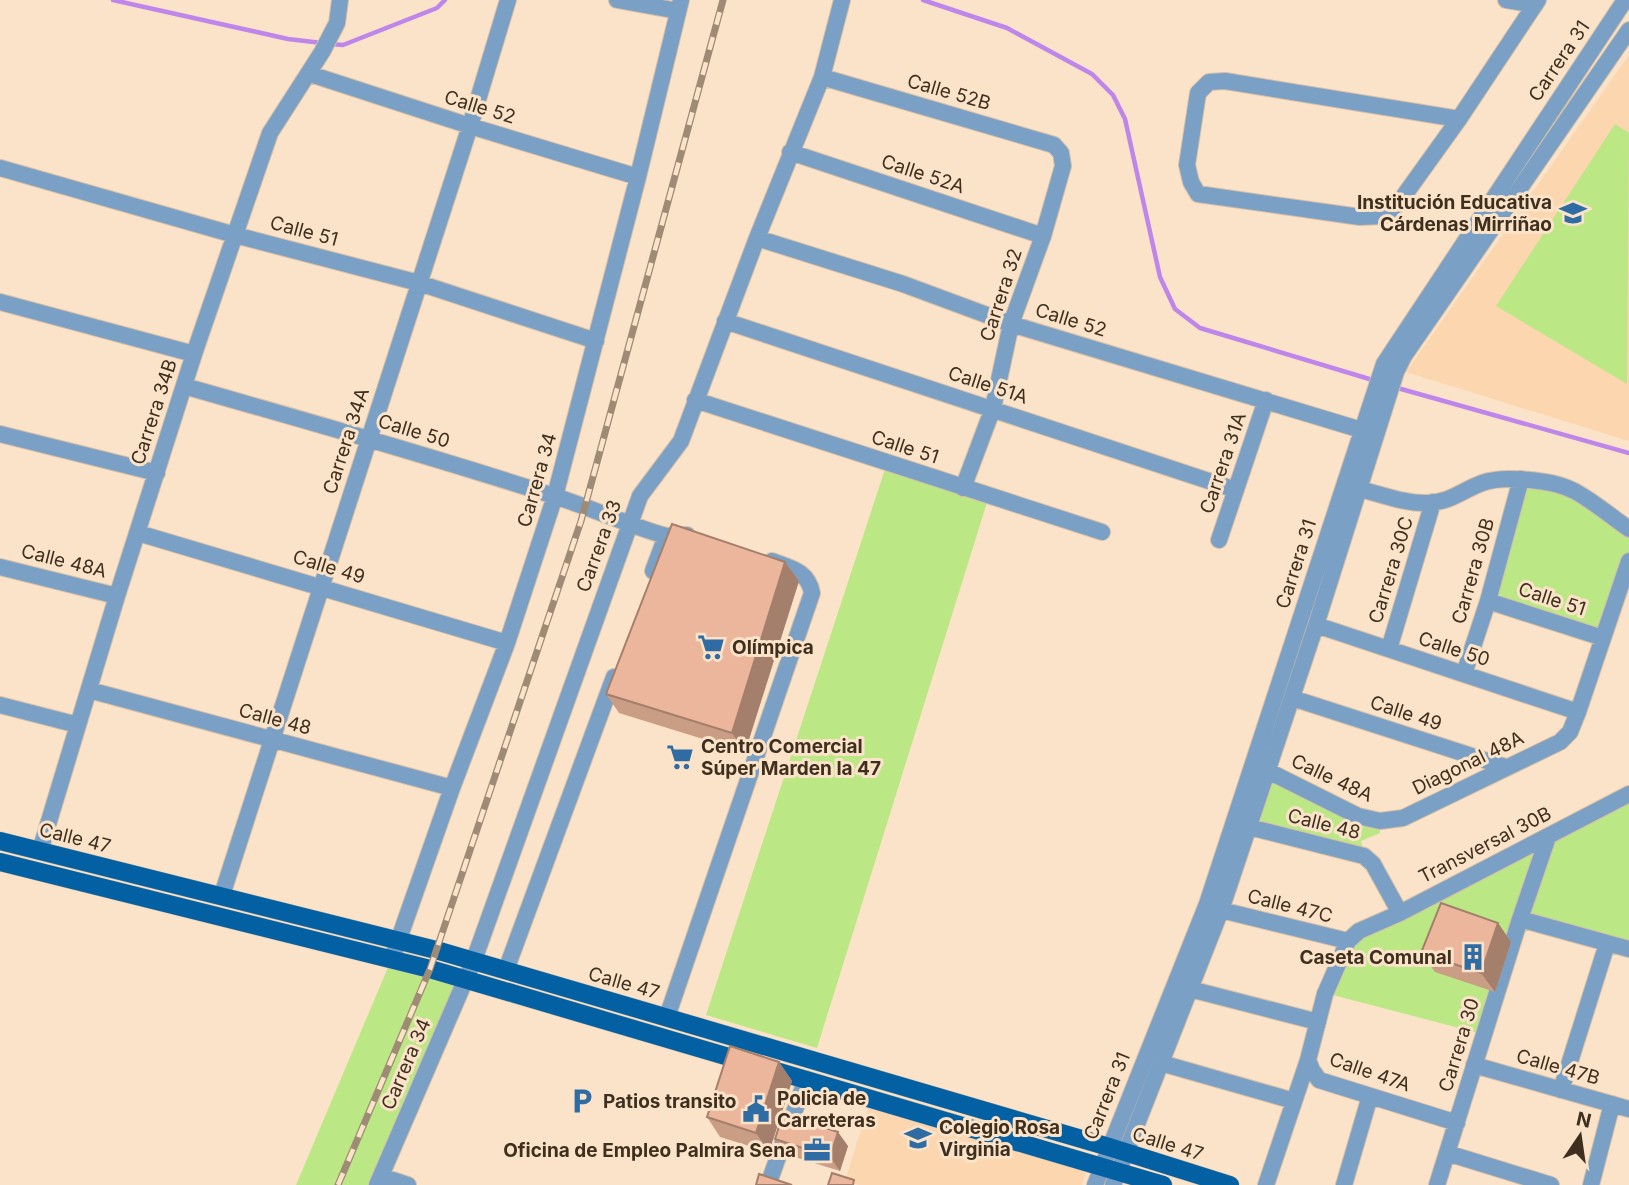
<svg xmlns="http://www.w3.org/2000/svg" width="1629" height="1185" font-family="Inter,sans-serif">
	<style>
		.built { fill: #fbd6af }
		.green { fill: #bbe784 }
		.lines { fill: none; stroke-linecap: round; stroke-linejoin: round }
		.stream { stroke: #be86eb; stroke-width: 4.5 }
		.minor-casing { stroke: #d5bfa7; stroke-width: 18 }
		.major-casing { stroke: #d5bfa7; stroke-width: 19 }
		.minor { stroke: #7aa0c5; stroke-width: 16 }
		.major { stroke: #0260a3; stroke-width: 18 }
		.rail-casing { stroke: #9f8b75; stroke-width: 7 }
		.rail { stroke: #fbe3c9; stroke-width: 4.5; stroke-dasharray: 13; stroke-linecap: butt }
		.wall { fill: #ca9d85 }
		.shaded-wall { fill: #a47f6c }
		.building { fill: #ebb69b; stroke: #a47f6c; stroke-width: 2 }
		.labels { text-anchor: middle; dominant-baseline: central; stroke-width: 6; stroke-linejoin: round; paint-order: stroke }
		.street-label { font-size: 19px; fill: #3f2f1e; stroke: #fbe3c9 }
		.poi-label { font-size: 19px; font-weight: bold; fill: #3f2f1e; stroke: #fbe3c9; text-anchor: start }
	</style>
	<rect width="100%" height="100%" fill="#fbe3c9"/>
	<path class="built" d="M 1629,55 L 1629,441 L 1406,372 Z
		M 869,1104 L 1086,1172 L 1082,1185 L 859,1185 L 845,1181 Z"/>
	<path class="green" d="M 1615,124 L 1629,133 L 1627,384 L 1496,306 Z
		M 887,463 L 989,496 L 817,1048 L 706,1015 Z
		M 1521,479 L 1571,489 L 1629,529 L 1629,561 L 1603,638 L 1489,600 Z
		M 1268,771 L 1380,821 L 1380,833 L 1361,841 L 1364,856 L 1249,827 Z
		M 1629,798 L 1629,946 L 1522,918 L 1549,838 Z
		M 1545,840 L 1482,1034 L 1329,994 L 1350,950 L 1377,925 Z
		M 392,958 L 466,979 L 377,1185 L 296,1185 Z"/>
	<g class="lines">
		<path class="stream" d="M 113,0 L 288,39 L 322,43
			M 923,0 L 1007,28 L 1092,74 L 1113,95 L 1125,119 L 1160,277 L 1175,309 L 1200,328 L 1376,381
			M 330,44 L 343,45 L 437,8 L 445,0
			M 1394,387 L 1629,453"/>
		<defs>
			<path id="minor" d="M 617,0 L 678,11
				M 1506,0 L 1535,5
				M 310,74 L 470,126 L 638,177
				M 822,77 L 1054,145 L 1061,153 L 1063,166 L 1043,236 L 1011,324 L 993,408 L 963,488
				M 1459,119 L 1225,81 L 1209,82 L 1198,93 L 1187,165 L 1191,182 L 1198,194 L 1360,217 L 1383,216 L 1398,204 L 1459,119 L 1538,0
				M 790,152 L 1043,236
				M 0,168 L 235,235 L 419,283 L 596,341
				M 757,238 L 903,284 L 1011,324 L 1368,432
				M 0,302 L 194,354
				M 725,321 L 1236,490
				M 184,386 C 307,421 430,456 551,495 C 590,507 627,525 666,536
				M 695,400 L 1102,532
				M 0,434 L 157,473
				M 1359,489 C 1381,494 1405,504 1427,503 C 1451,502 1461,491 1482,483 C 1503,475 1552,480 1572,490 C 1588,497 1613,518 1629,529
				M 138,533 L 507,643
				M 1219,540 L 1266,400
				M 0,567 L 117,596
				M 653,571 L 666,536 L 687,535
				M 1488,601 L 1603,638
				M 1316,625 L 1578,712
				M 1389,649 L 1433,502
				M 1464,674 L 1488,601 L 1521,479
				M 89,690 L 452,788
				M 1292,698 L 1506,767
				M 0,705 L 78,725
				M 1268,771 L 1358,816 L 1380,821 L 1403,818 L 1560,742 L 1570,732 L 1578,712 L 1629,561
				M 1249,827 L 1364,856 L 1373,864 L 1400,913
				M 40,851 L 117,596 L 194,354 L 270,133 L 322,52 L 337,23 L 340,0
				M 222,895 L 470,126 L 508,0
				M 1221,910 L 1348,941
				M 1520,919 L 1629,949
				M 394,953 L 452,788 L 507,643 L 555,496 L 638,177 L 681,0
				M 506,970 L 614,677
				M 1190,989 L 1318,1022
				M 667,1017 L 812,593 C 808,571 791,568 772,561
				M 1161,1063 L 1294,1101
				M 1474,1065 L 1629,1109
				M 1561,1090 L 1607,944
				M 1457,1123 L 1319,1080 L 1312,1070 L 1308,1060 L 1325,994 L 1348,941 L 1359,931 L 1400,913 L 1629,794
				M 1447,1153 L 1551,1185
				M 381,1176 L 408,1185
				M 377,1185 L 474,960 L 640,496 L 681,441 L 757,238 L 822,77 L 842,0
				M 768,1185 L 806,1079
				M 1095,1185 L 1207,904 L 1384,364 L 1625,0
				M 1113,1185 L 1221,910 L 1316,625 L 1396,372 L 1404,356 L 1629,30
				M 1266,1185 L 1308,1060
				M 1344,1185 L 1370,1096
				M 1437,1185 L 1520,919 L 1548,837
				M 1591,1185 L 1612,1104"/>
			<path id="major" d="M 0,841 L 436,950 L 1109,1147 L 1230,1185
				M 0,862 L 430,969 L 1163,1185"/>
		</defs>
		<use href="#minor" class="minor-casing"/>
		<use href="#major" class="major-casing"/>
		<use href="#minor" class="minor"/>
		<use href="#major" class="major"/>
		<defs>
			<path id="rail" d="M 338,1185 L 430,969 L 581,521 L 723,0"/>
		</defs>
		<use href="#rail" class="rail-casing"/>
		<use href="#rail" class="rail"/>
	</g>
	<path class="wall" d="M 785,562 L 799,581 L 745,752 L 619,713 L 606,694 Z
		M 1498,923 L 1511,942 L 1495,992 L 1435,972 L 1421,953 Z
		M 779,1062 L 792,1081 L 769,1152 L 720,1137 L 707,1117 Z
		M 775,1139 L 848,1146 L 840,1171 L 785,1154 Z"/>
	<path class="shaded-wall" d="M 785,562 L 799,581 L 745,752 L 732,733 Z
		M 1498,923 L 1511,942 L 1495,992 L 1481,973 Z
		M 779,1062 L 792,1081 L 769,1152 L 756,1133 Z
		M 838,1132 L 848,1146 L 840,1171 L 830,1157 Z"/>
	<path class="building" d="M 672,524 L 785,562 L 732,733 L 606,694 Z
		M 1441,903 L 1498,923 L 1481,973 L 1421,953 Z
		M 730,1046 L 779,1062 L 756,1133 L 707,1117 Z
		M 783,1114 L 838,1132 L 830,1157 L 775,1139 Z
		M 832,1173 L 854,1180 L 853,1185 L 828,1185 Z
		M 759,1174 L 792,1185 L 756,1185 Z"/>
	<defs>
		<symbol id="school-bare" viewBox="-9 -9 18 18"><path d="M0-5L7-2L0 1L-7-2ZM-4 1L0 2.5L4 1V4Q0 6-4 4Z" fill="#2e6ca3" stroke="#fbe3c9" stroke-width="2.5" paint-order="stroke"/></symbol>
		<symbol id="supermarket-bare" viewBox="-9 -9 18 18"><path d="M-6-5.5h2.5l.6 2H6L4.5 2H-2.5L-4.4-4H-6ZM-1.5 3.2a1.3 1.3 0 1 0 .1 0ZM3 3.2a1.3 1.3 0 1 0 .1 0Z" fill="#2e6ca3" stroke="#fbe3c9" stroke-width="2.5" paint-order="stroke"/></symbol>
		<symbol id="building-bare" viewBox="-9 -9 18 18"><path d="M-4-6H4V6H1V3H-1V6H-4ZM-2.5-4.3h1.7v1.8h-1.7ZM.8-4.3h1.7v1.8H.8ZM-2.5-1h1.7V.8h-1.7ZM.8-1h1.7V.8H.8Z" fill="#2e6ca3" stroke="#fbe3c9" stroke-width="2.5" paint-order="stroke"/></symbol>
		<symbol id="parking-bare" viewBox="-9 -9 18 18"><path d="M-3.5-5.5H1a3.5 3.5 0 0 1 0 7H-1V5.5H-3.5ZM-1-3.4V-.6H.8a1.4 1.4 0 0 0 0-2.8Z" fill="#2e6ca3" stroke="#fbe3c9" stroke-width="2.5" paint-order="stroke"/></symbol>
		<symbol id="civic-bare" viewBox="-9 -9 18 18"><path d="M-.6-6.5H3V-4.5H.6V-3L4-1V1h2V6H-6V1h2V-1L-.6-3ZM-1.2 2.5V6h2.4V2.5Z" fill="#2e6ca3" stroke="#fbe3c9" stroke-width="2.5" paint-order="stroke"/></symbol>
		<symbol id="office-bare" viewBox="-9 -9 18 18"><path d="M-6-3h4V-5.5h4V-3h4V5H-6ZM-1-4.5V-3h2v-1.5ZM-6 0V1H6V0Z" fill="#2e6ca3" stroke="#fbe3c9" stroke-width="2.5" paint-order="stroke"/></symbol>
	</defs>
	<g fill-rule="evenodd">
		<use href="#school-bare" x="1554" y="194" width="38" height="38"/>
		<use href="#supermarket-bare" x="692" y="628" width="38" height="38"/>
		<use href="#supermarket-bare" x="661" y="738" width="38" height="38"/>
		<use href="#building-bare" x="1454" y="938" width="38" height="38"/>
		<use href="#parking-bare" x="563" y="1082" width="38" height="38"/>
		<use href="#civic-bare" x="737" y="1090" width="38" height="38"/>
		<use href="#school-bare" x="899" y="1119" width="38" height="38"/>
		<use href="#office-bare" x="798" y="1131" width="38" height="38"/>
	</g>
	<g class="labels">
		<g class="street-label">
			<text transform="translate(1559 61) rotate(-56)">Carrera 31</text>
			<text transform="translate(949 92) rotate(16)">Calle 52B</text>
			<text transform="translate(480 107) rotate(17)">Calle 52</text>
			<text transform="translate(923 174) rotate(18)">Calle 52A</text>
			<text transform="translate(304 231) rotate(15)">Calle 51</text>
			<text transform="translate(1001 295) rotate(-72)">Carrera 32</text>
			<text transform="translate(1071 320) rotate(17)">Calle 52</text>
			<text transform="translate(988 385) rotate(18)">Calle 51A</text>
			<text transform="translate(154 412) rotate(-72)">Carrera 34B</text>
			<text transform="translate(414 431) rotate(17)">Calle 50</text>
			<text transform="translate(346 441) rotate(-72)">Carrera 34A</text>
			<text transform="translate(905 447) rotate(18)">Calle 51</text>
			<text transform="translate(1223 463) rotate(-71)">Carrera 31A</text>
			<text transform="translate(537 480) rotate(-74)">Carrera 34</text>
			<text transform="translate(599 546) rotate(-70)">Carrera 33</text>
			<text transform="translate(64 561) rotate(14)">Calle 48A</text>
			<text transform="translate(1296 564) rotate(-72)">Carrera 31</text>
			<text transform="translate(329 567) rotate(17)">Calle 49</text>
			<text transform="translate(1391 570) rotate(-73)">Carrera 30C</text>
			<text transform="translate(1473 571) rotate(-74)">Carrera 30B</text>
			<text transform="translate(1552 599) rotate(18)">Calle 51</text>
			<text transform="translate(1454 649) rotate(18)">Calle 50</text>
			<text transform="translate(1406 713) rotate(18)">Calle 49</text>
			<text transform="translate(275 719) rotate(15)">Calle 48</text>
			<text transform="translate(1468 763) rotate(-26)">Diagonal 48A</text>
			<text transform="translate(1332 778) rotate(25)">Calle 48A</text>
			<text transform="translate(1324 824) rotate(14)">Calle 48</text>
			<text transform="translate(75 838) rotate(14)">Calle 47</text>
			<text transform="translate(1485 845) rotate(-27)">Transversal 30B</text>
			<text transform="translate(1290 906) rotate(14)">Calle 47C</text>
			<text transform="translate(624 983) rotate(16)">Calle 47</text>
			<text transform="translate(1459 1045) rotate(-73)">Carrera 30</text>
			<text transform="translate(406 1064) rotate(-67)">Carrera 34</text>
			<text transform="translate(1558 1067) rotate(16)">Calle 47B</text>
			<text transform="translate(1370 1072) rotate(19)">Calle 47A</text>
			<text transform="translate(1107 1096) rotate(-68)">Carrera 31</text>
			<text transform="translate(1168 1144) rotate(17)">Calle 47</text>
		</g>
		<g class="poi-label">
			<text x="1552" y="202" text-anchor="end">Institución Educativa<tspan x="1552" dy="22">Cárdenas Mirriñao</tspan></text>
			<text x="732" y="647">Olímpica</text>
			<text x="701" y="746">Centro Comercial<tspan x="701" dy="22">Súper Marden la 47</tspan></text>
			<text x="1452" y="957" text-anchor="end">Caseta Comunal</text>
			<text x="777" y="1098">Policia de<tspan x="777" dy="22">Carreteras</tspan></text>
			<text x="603" y="1101">Patios transito</text>
			<text x="939" y="1127">Colegio Rosa<tspan x="939" dy="22">Virginia</tspan></text>
			<text x="796" y="1150" text-anchor="end">Oficina de Empleo Palmira Sena</text>
		</g>
	</g>
	<g transform="translate(1580 1136) rotate(13)" stroke="#fbe3c9" stroke-width="5" paint-order="stroke">
	<path d="M0-5L12 26L0 18L-12 26Z" fill="#3f2f1e"/>
	<text y="-10" font-size="19" font-weight="bold" text-anchor="middle" fill="#3f2f1e">N</text>
	</g>
</svg>
